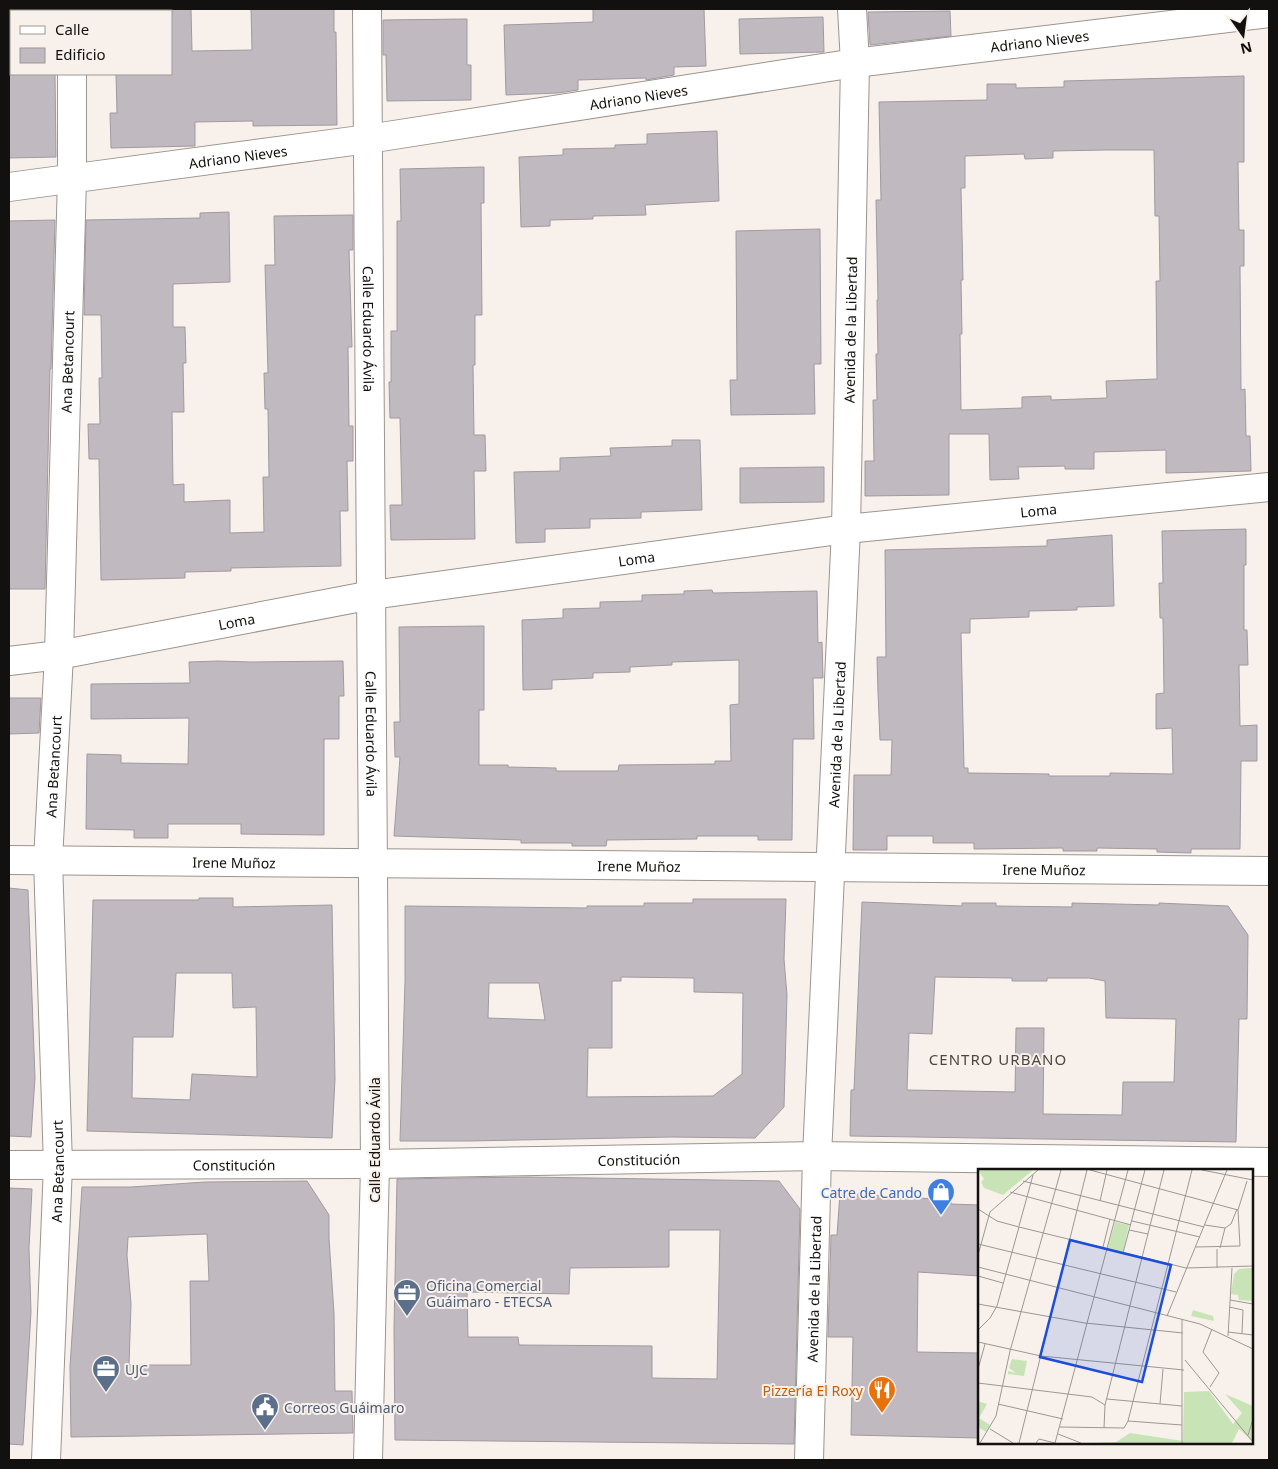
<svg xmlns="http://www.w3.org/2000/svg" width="1278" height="1469" font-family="'Noto Sans',sans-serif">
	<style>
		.building { fill: #c0bac0; stroke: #a09aa0; fill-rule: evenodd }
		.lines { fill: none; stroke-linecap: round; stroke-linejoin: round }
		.minor-casing { stroke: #9b948f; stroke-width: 30 }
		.minor { stroke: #fff; stroke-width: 28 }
		.labels { text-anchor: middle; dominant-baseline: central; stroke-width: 4; stroke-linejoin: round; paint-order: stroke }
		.street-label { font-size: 14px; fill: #13110f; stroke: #f8f1eb }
		.shop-label { font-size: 14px; fill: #366cbe; stroke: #f8f1eb; text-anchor: end }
		.service-label { font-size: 14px; fill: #4e5e75; stroke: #f8f1eb; text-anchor: start }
		.food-label { font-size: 14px; fill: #c56008; stroke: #f8f1eb; text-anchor: end }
		.neighbourhood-label { font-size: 15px; letter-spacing: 1px; fill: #4c4642; stroke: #f8f1eb }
		.inset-road { fill: none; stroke: #9c9793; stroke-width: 1 }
		.view { fill: #1d4ed8; fill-opacity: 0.15; stroke: #1d4ed8; stroke-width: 2.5 }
		.inset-edge { fill: none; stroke: #13110f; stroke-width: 2.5 }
	</style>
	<rect width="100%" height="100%" fill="#f8f1eb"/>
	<path class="building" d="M 171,9 L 191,9 L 192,51 L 252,50 L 251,9 L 334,9 L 334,32 L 336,32 L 337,125 L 253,126 L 253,121 L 195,122 L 195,146 L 111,148 L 110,113 L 117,113 L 116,74 L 171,74 Z
		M 593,9 L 704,9 L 706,66 L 674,67 L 674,75 L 646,80 L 646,78 L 578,80 L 578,90 L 558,93 L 506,95 L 504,25 L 593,22 Z
		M 950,11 L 951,36 L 870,45 L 868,12 Z
		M 823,17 L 824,52 L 740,54 L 739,19 Z
		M 467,19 L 467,65 L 471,65 L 471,100 L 387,101 L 386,55 L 383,55 L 383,20 Z
		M 9,74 L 55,74 L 56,157 L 9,158 Z
		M 1244,76 L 1244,162 L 1238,162 L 1239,230 L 1244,230 L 1244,266 L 1240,266 L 1241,390 L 1245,389 L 1246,436 L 1250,436 L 1251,471 L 1166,473 L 1166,450 L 1094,452 L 1094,469 L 1065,469 L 1065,466 L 1018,467 L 1019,479 L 990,480 L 989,434 L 949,434 L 949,495 L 865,496 L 865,461 L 874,461 L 873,400 L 877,400 L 876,354 L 878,354 L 877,300 L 878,300 L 876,200 L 881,200 L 879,102 L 987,100 L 987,84 L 1016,84 L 1016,88 L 1064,87 L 1064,81 ZM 1106,150 L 1154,150 L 1155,216 L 1159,216 L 1160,281 L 1156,281 L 1157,379 L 1106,381 L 1107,398 L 1051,400 L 1051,396 L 1022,397 L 1022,408 L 961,410 L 960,334 L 962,334 L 961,280 L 963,280 L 961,188 L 965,188 L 965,156 L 1024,154 L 1025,159 L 1053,158 L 1053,151 Z
		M 717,131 L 719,201 L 645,205 L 646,215 L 593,216 L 593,219 L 550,220 L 550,226 L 521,227 L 519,157 L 563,155 L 563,149 L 615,148 L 615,145 L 647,144 L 647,134 Z
		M 484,167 L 484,203 L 481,203 L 482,315 L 475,315 L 475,365 L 473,365 L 474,435 L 485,435 L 486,471 L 474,471 L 475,539 L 391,540 L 390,505 L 402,505 L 400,418 L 390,418 L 389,382 L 391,382 L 391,331 L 397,331 L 397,221 L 401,221 L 400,169 Z
		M 229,212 L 230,282 L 173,284 L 173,327 L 185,327 L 186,363 L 183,363 L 184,412 L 172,412 L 173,485 L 184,484 L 184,502 L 230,500 L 230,533 L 264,532 L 263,477 L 269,477 L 268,409 L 265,409 L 264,373 L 268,373 L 265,265 L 275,265 L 274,216 L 353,215 L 353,250 L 349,250 L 352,347 L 348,347 L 349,426 L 353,426 L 353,461 L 347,461 L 348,511 L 340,511 L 341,566 L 231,568 L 231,571 L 185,572 L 185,578 L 101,580 L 99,459 L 89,459 L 88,424 L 100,424 L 99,378 L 102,378 L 101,315 L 84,315 L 86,220 L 200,218 L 200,213 Z
		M 55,220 L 51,369 L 50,369 L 45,589 L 9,589 L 9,221 Z
		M 820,229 L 821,364 L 814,364 L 815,414 L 731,415 L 730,380 L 737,380 L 736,231 Z
		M 672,440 L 700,440 L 702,510 L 641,512 L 641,518 L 590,519 L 590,528 L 545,529 L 545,542 L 516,543 L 514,472 L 560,471 L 560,458 L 611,456 L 610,448 L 672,446 Z
		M 824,467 L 824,502 L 740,503 L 740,468 Z
		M 1246,529 L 1246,565 L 1244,565 L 1244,630 L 1247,630 L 1248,665 L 1239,665 L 1240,726 L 1257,725 L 1257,761 L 1241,761 L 1240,849 L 1191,849 L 1191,853 L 1157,852 L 1157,849 L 1097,848 L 1097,851 L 1063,851 L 1063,848 L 974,849 L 974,843 L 933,843 L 933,836 L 887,836 L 887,850 L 853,850 L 854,775 L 891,775 L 892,740 L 880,740 L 878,692 L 877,657 L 886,657 L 885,550 L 1047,546 L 1047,540 L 1112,535 L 1114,606 L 1077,607 L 1077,610 L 1029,611 L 1029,617 L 970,619 L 970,633 L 961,633 L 964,768 L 968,768 L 968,773 L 1049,774 L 1049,776 L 1110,776 L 1110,773 L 1173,774 L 1172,728 L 1156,729 L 1156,694 L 1164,693 L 1163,618 L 1160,618 L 1159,583 L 1163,583 L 1162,531 Z
		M 712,590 L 713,593 L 817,591 L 818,643 L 822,642 L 823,678 L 813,678 L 814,739 L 793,739 L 792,840 L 758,840 L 758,836 L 697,836 L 697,839 L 607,840 L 606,846 L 572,846 L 572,843 L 521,843 L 521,840 L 394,836 L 400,757 L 395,757 L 394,722 L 400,722 L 399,627 L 484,626 L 484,710 L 479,710 L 479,765 L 508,765 L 508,767 L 556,768 L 556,771 L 618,771 L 619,765 L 715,764 L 715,761 L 731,761 L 730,705 L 739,704 L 739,660 L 672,662 L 672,665 L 630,667 L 630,672 L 593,673 L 593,678 L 552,680 L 552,689 L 523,690 L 522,620 L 563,618 L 563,609 L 600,608 L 600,602 L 642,601 L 642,595 L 684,594 L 684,591 Z
		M 218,661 L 250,662 L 343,661 L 344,696 L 339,696 L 339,739 L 324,739 L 324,835 L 241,834 L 241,824 L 168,824 L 168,838 L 134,838 L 134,830 L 86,829 L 87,754 L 121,755 L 121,763 L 188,764 L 189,718 L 91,719 L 91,684 L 190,683 L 189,662 Z
		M 9,698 L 41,698 L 39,733 L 9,734 Z
		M 9,888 L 28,890 L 35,1078 L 31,1137 L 9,1136 Z
		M 199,898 L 233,898 L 233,907 L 332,905 L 335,1079 L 332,1138 L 87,1131 L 93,900 L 199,900 ZM 176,973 L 232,973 L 233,1008 L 256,1007 L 257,1077 L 192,1074 L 190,1100 L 132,1098 L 133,1037 L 173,1037 Z
		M 693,899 L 786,899 L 784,959 L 787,995 L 784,1107 L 755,1138 L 671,1137 L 470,1141 L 400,1141 L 405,981 L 405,906 L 587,908 L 587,906 L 644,906 L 644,903 L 693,903 ZM 621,977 L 694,978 L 694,992 L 743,993 L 742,1074 L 713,1096 L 587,1097 L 588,1048 L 612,1048 L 612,981 L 621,981 ZM 489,983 L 539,983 L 545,1020 L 488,1018 Z
		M 862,902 L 962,906 L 962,903 L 996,903 L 996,906 L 1072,907 L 1072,903 L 1159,905 L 1159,903 L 1228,906 L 1248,935 L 1247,1019 L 1239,1019 L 1236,1142 L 850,1136 L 851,1090 L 854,1090 ZM 935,977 L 1012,978 L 1012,981 L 1047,981 L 1047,978 L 1089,978 L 1105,981 L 1106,1018 L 1176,1019 L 1174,1082 L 1123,1082 L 1122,1115 L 1043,1114 L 1044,1028 L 1016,1028 L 1015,1092 L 907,1090 L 909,1033 L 932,1034 Z
		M 526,1177 L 779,1181 L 800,1209 L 794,1444 L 395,1440 L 394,1329 L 397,1179 ZM 669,1230 L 720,1230 L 717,1379 L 652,1378 L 652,1346 L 519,1345 L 518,1337 L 468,1337 L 467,1292 L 569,1294 L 570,1268 L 669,1267 Z
		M 307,1181 L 329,1215 L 329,1238 L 334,1314 L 335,1391 L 352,1391 L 353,1433 L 71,1437 L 70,1366 L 82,1187 L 131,1187 L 205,1182 ZM 207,1234 L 209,1281 L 190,1281 L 191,1365 L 129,1365 L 131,1304 L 127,1255 L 128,1237 Z
		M 9,1188 L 32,1189 L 29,1248 L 31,1312 L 23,1445 L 9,1444 Z
		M 840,1193 L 951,1200 L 951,1204 L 979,1205 L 979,1276 L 918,1272 L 917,1352 L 979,1353 L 979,1438 L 851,1435 L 853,1337 L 828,1337 L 831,1235 L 837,1235 Z"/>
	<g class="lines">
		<defs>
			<g id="minor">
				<path d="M 72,9 L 72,11"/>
				<path id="s1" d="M 367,9 L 375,1164 L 368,1460"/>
				<path id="s2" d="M 9,187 L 368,139 L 855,63 L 1269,13"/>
				<path id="s3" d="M 9,661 L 59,655 L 372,595 L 846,529 L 1269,487"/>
				<path id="s4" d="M 9,860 L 1269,871"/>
				<path id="s5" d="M 9,1165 L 375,1164 L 817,1156 L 1269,1162"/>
				<path id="s6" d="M 46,1460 L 58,1165 L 48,860 L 59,655 L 72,178 L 72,74"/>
				<path id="s7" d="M 809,1460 L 817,1156 L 846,529 L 855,63 L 852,9"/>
			</g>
		</defs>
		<use href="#minor" class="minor-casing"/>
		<use href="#minor" class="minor"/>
	</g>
	<defs>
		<symbol id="shop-pin" viewBox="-11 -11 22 30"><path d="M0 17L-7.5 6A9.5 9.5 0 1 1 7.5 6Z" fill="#3f7fe0" stroke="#f8f1eb"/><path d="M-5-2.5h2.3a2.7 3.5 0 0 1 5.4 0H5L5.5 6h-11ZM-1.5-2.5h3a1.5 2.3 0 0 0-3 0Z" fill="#fff"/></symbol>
		<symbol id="office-pin" viewBox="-11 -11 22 30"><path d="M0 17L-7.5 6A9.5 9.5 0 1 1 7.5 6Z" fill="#5c6f8a" stroke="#f8f1eb"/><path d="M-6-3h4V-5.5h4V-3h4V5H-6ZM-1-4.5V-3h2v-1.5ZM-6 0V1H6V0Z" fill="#fff"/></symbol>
		<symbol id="restaurant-pin" viewBox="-11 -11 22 30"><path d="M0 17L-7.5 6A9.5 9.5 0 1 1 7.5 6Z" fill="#e8710a" stroke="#f8f1eb"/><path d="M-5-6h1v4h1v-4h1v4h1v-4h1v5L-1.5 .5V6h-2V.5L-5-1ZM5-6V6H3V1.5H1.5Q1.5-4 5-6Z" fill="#fff"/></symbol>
		<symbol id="civic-pin" viewBox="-11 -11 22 30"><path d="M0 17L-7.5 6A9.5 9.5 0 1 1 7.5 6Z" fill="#5c6f8a" stroke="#f8f1eb"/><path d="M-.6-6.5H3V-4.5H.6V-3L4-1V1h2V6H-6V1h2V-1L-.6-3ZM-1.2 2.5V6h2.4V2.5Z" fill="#fff"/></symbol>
	</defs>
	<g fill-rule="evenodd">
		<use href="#shop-pin" x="925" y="1176" width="32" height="43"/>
		<use href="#office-pin" x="391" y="1277" width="32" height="43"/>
		<use href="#office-pin" x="90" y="1353" width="32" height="43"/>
		<use href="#restaurant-pin" x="866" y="1374" width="32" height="43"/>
		<use href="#civic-pin" x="249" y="1391" width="32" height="43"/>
	</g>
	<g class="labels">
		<g class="street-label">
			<text stroke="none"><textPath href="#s2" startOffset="1041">Adriano Nieves</textPath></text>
			<text stroke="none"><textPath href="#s2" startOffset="636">Adriano Nieves</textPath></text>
			<text stroke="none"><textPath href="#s2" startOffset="231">Adriano Nieves</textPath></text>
			<text stroke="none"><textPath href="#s1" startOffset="320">Calle Eduardo Ávila</textPath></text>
			<text stroke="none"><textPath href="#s7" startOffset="1131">Avenida de la Libertad</textPath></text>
			<text stroke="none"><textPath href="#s6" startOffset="1099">Ana Betancourt</textPath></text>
			<text stroke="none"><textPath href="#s3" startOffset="1041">Loma</textPath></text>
			<text stroke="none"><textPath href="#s3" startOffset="636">Loma</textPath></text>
			<text stroke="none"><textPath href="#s3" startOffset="231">Loma</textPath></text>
			<text stroke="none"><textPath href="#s1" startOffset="725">Calle Eduardo Ávila</textPath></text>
			<text stroke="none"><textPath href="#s7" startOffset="726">Avenida de la Libertad</textPath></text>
			<text stroke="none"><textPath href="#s6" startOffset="694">Ana Betancourt</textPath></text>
			<text stroke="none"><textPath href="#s4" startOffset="225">Irene Muñoz</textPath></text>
			<text stroke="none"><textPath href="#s4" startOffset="630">Irene Muñoz</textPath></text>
			<text stroke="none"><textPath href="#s4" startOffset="1035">Irene Muñoz</textPath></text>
			<text transform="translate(374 1140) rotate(-90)">Calle Eduardo Ávila</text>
			<text stroke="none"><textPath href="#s5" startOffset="630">Constitución</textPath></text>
			<text stroke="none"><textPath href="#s5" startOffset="225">Constitución</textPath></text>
			<text stroke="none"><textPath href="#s6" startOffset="289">Ana Betancourt</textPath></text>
			<text stroke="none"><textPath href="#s7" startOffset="171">Avenida de la Libertad</textPath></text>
		</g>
		<g class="shop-label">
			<text x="922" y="1192">Catre de Cando</text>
		</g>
		<g class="service-label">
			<text x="426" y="1285">Oficina Comercial<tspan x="426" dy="16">Guáimaro - ETECSA</tspan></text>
			<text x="125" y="1369">UJC</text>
			<text x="284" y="1407">Correos Guáimaro</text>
		</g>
		<g class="food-label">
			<text x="863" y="1390">Pizzería El Roxy</text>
		</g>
		<g class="neighbourhood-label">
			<text x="998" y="1059">CENTRO URBANO</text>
		</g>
	</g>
	<g transform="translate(978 1169)">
		<rect width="275" height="275" fill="#f8f1eb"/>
		<path d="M 0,1 L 55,1 L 25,26 L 6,19 L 3,13 L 6,10 ZM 137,53 L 151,56 L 145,83 L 130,79 ZM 275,99 L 275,132 L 261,131 L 260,126 L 253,125 L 256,105 L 261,100 ZM 215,141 L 235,147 L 236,152 L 213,147 ZM 34,190 L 49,192 L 46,207 L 30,205 L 30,202 L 38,204 L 31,199 ZM 231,222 L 255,255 L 264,244 L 247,225 L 275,237 L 275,273 L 261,260 L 254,274 L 111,274 L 138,273 L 152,264 L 205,272 L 206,223 ZM 0,232 L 9,235 L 1,249 L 12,256 L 8,263 L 0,258 Z" fill="#c8e4b6"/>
		<path class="inset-road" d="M 112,1 L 260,41M 224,1 L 275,11M 45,12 L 226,58M 32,23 L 153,56M 122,32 L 129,1M 0,40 L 19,52 L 41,58 L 208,99 L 275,97M 154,52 L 222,68M 227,56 L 247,59M 41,57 L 55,6M 151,61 L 170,65M 0,75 L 198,123M 125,78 L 132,50M 218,78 L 262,77 L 260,41 L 269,12M 242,79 L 247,59 L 253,55 L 259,40M 239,80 L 239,99M 145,84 L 167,1M 0,86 L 12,43 L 60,1M 0,98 L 222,155 L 275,180M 0,107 L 25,114M 252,131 L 275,135M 0,135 L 107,154 L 205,164M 251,138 L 265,141 L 264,164M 189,147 L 249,1M 0,161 L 12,149 L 19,137 L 41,58M 250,163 L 275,166M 250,167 L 254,99M 0,173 L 63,187 L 206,201M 207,191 L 275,273M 0,200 L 7,175M 0,214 L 114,228 L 127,236M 232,218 L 241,204 L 225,183 L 234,160M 129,230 L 204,237M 20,235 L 85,250M 182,235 L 185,200M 150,252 L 214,1M 82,258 L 146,259 L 150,252 L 204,256M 126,259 L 127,236 L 186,1M 12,260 L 35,274M 80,265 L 103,274M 270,266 L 275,250M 2,274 L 18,247 L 32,182 L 83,1M 41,274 L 109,1M 58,274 L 61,270 L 77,274M 77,274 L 150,1M 204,274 L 204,151"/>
		<path class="view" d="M 92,71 L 193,96 L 164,213 L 62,188 Z"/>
		<rect width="275" height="275" class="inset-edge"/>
	</g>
	<rect width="1278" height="1469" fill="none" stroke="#13110f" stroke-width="20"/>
	<rect x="10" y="10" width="162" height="65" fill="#f8f1eb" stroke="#9c9793"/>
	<rect x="20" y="26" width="25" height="8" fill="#ffffff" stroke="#9c9793"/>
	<text x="55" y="35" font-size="15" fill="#13110f">Calle</text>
	<rect x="20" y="48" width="25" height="15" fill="#c0bac0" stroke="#9c9793"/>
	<text x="55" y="60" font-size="15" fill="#13110f">Edificio</text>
	<g transform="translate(1243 35) rotate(166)" stroke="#f8f1eb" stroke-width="4" paint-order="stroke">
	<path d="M0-4L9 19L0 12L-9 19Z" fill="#13110f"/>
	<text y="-8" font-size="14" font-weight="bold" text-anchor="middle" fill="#13110f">N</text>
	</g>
</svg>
